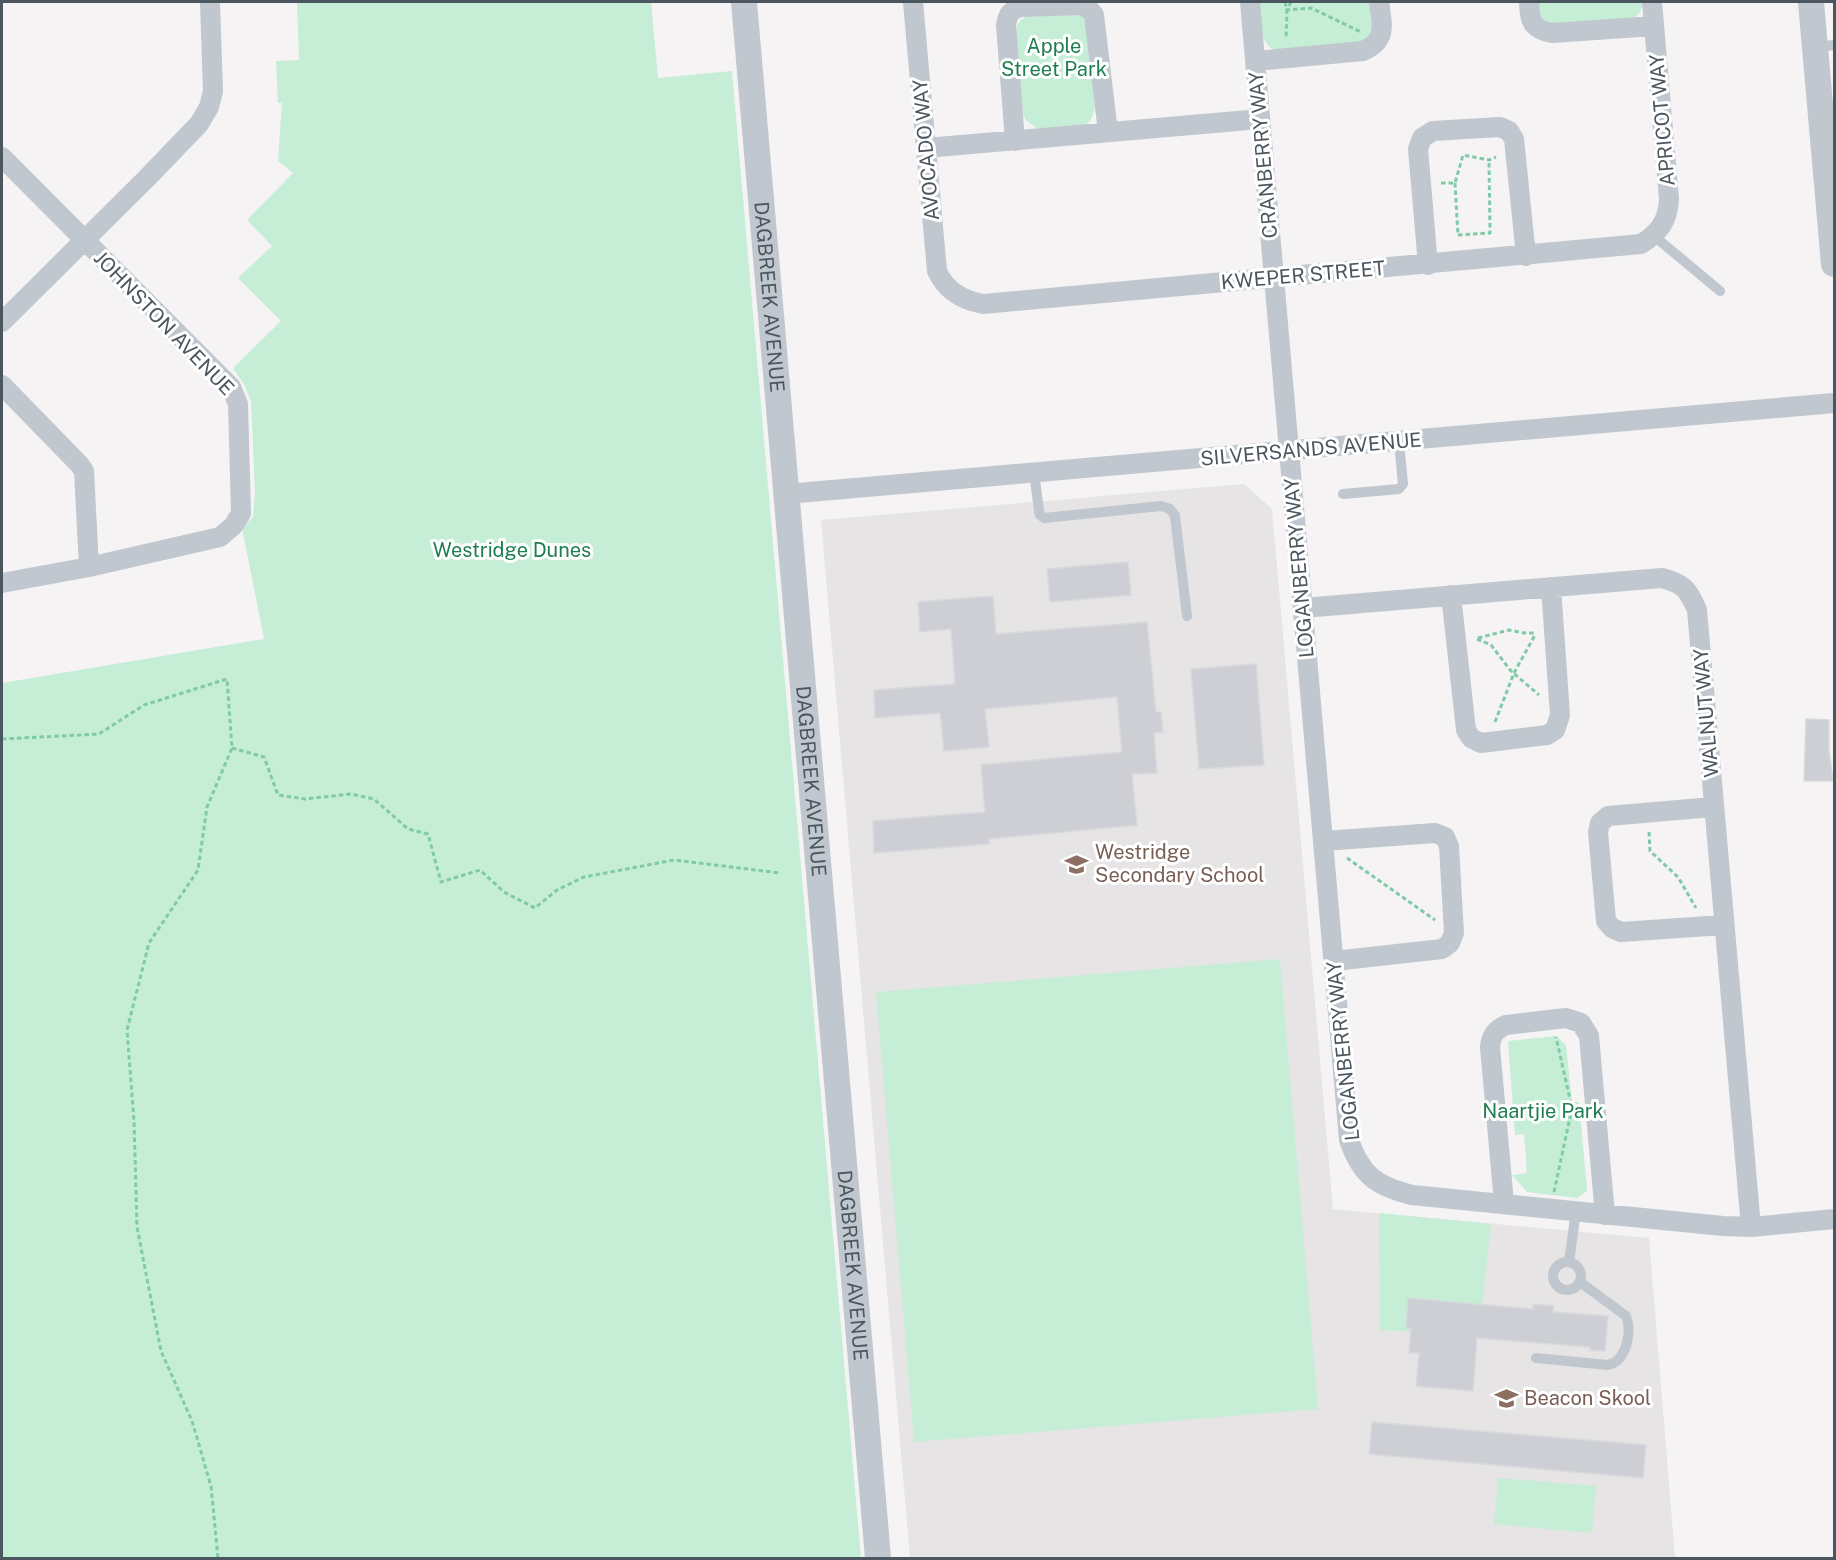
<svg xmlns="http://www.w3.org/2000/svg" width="1836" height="1560" font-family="'Public Sans',sans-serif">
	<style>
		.education { fill: #e6e4e4 }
		.green { fill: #c6eed6 }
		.building { fill: #cdcfd5; stroke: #d7d9dd; stroke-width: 1.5 }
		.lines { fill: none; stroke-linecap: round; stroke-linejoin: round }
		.path { stroke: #80caa7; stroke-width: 3; stroke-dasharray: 4.5 3; stroke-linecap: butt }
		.service { stroke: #c0c7ce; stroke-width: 10 }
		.minor { stroke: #c0c7ce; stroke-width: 20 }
		.tertiary { stroke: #c0c7ce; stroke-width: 26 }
		.labels { text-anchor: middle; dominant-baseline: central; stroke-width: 6; stroke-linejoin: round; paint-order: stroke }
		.park-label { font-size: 20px; fill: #1f7e50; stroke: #fff }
		.street-label { font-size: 20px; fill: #4c565f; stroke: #fff }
		.education-label { font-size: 20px; fill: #785e54; stroke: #fff; text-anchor: start }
	</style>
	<rect width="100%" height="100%" fill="#f5f3f3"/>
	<path class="education" d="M 1244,484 L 1272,509 L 1333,1209 L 1649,1238 L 1675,1558 L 910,1558 L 821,520 Z"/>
	<path class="green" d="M 297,2 L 651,2 L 658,78 L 732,71 L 861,1558 L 2,1558 L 2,683 L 264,639 L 242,528 L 253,517 L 255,491 L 251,402 L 245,386 L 233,368 L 281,321 L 238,278 L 272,246 L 247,220 L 293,173 L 278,161 L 282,103 L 278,103 L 276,61 L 299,60 Z
		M 1258,2 L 1372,2 L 1373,32 L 1365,42 L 1274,50 C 1257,39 1260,19 1258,2 Z
		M 1536,2 L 1644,2 L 1639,14 L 1631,20 L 1554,28 L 1542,23 Z
		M 1070,11 L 1082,15 L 1086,20 L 1095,106 C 1094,113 1092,120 1086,124 C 1077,129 1045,130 1036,128 L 1026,120 L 1023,114 L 1015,32 C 1017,23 1021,19 1029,14 Z
		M 1280,959 L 1318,1409 L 914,1442 L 876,992 Z
		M 1556,1036 L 1566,1045 L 1572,1102 L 1579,1102 L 1587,1191 L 1577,1198 L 1527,1192 L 1512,1175 L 1527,1173 L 1524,1134 L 1515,1135 L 1508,1041 Z
		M 1379,1213 L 1491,1224 L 1482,1305 L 1408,1299 L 1406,1327 L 1415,1329 L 1415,1332 L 1380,1330 Z
		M 1498,1478 L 1596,1486 L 1592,1533 L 1494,1524 Z"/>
	<path class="building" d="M 1128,562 L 1131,595 L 1050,602 L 1047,569 Z
		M 993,596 L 996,634 L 1147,622 L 1156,712 L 1161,712 L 1163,732 L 1154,733 L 1157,773 L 1132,774 L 1137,825 L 989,839 L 989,844 L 874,853 L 873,821 L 985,812 L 981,765 L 1122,752 L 1117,697 L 985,709 L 989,747 L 944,751 L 940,713 L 875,718 L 874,690 L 955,684 L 951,629 L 920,632 L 918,602 Z
		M 1256,664 L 1264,765 L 1199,769 L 1191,669 Z
		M 1806,719 L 1829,720 L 1829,750 L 1833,781 L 1804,781 Z
		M 1408,1298 L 1533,1309 L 1533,1304 L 1554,1306 L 1553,1312 L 1608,1316 L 1605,1351 L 1590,1350 L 1590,1347 L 1477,1338 L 1473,1391 L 1416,1386 L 1419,1353 L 1409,1353 L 1411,1328 L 1406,1328 Z
		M 1372,1422 L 1646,1445 L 1643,1478 L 1369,1454 Z"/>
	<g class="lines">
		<path class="path" d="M 1285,2 L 1287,10 L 1286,39
			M 1291,2 L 1287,10 L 1311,8 L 1361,32
			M 1441,183 L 1455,183 L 1463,155 L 1489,160 L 1496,157
			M 1455,183 L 1458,235
			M 1458,235 L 1490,233 L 1489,160
			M 1478,638 L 1509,630 L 1524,633 L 1536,633
			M 1477,639 L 1491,645 L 1511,671 L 1539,695
			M 1495,722 L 1514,673 L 1535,635
			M 2,739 L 99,734 L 144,705 L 227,679 L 232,748 L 207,807 L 198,870 L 149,943 L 127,1030 L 134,1121 L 137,1227 L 161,1351 L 192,1421 L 211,1486 L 218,1558
			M 232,748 L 264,757 L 278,795 L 305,799 L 351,794 L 374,799 L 408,829 L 428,834 L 441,882 L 480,870 L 504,892 L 535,908 L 557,890 L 584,877 L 674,860 L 780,873
			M 1649,832 L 1650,851 L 1678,877 L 1696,908
			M 1347,858 L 1435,920
			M 1554,1192 L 1572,1108 L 1556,1037"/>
		<path class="service" d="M 1815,47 L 1834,45
			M 1654,236 L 1720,291
			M 1034,472 L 1039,511 L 1040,515 L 1044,518 L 1161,506 L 1170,509 L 1175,516 L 1187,616
			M 1343,494 L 1399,489 L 1403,484 L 1399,442
			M1553 1276a14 14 0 1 1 28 0a14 14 0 1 1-28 0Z
			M 1569,1262 L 1576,1211
			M 1536,1358 L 1608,1365 C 1627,1361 1632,1331 1626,1316 L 1580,1282"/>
		<path class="minor" d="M 913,2 L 937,271 C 946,291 962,300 983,304 L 1641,244 C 1659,233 1668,221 1669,199 L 1652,2
			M 1250,2 L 1349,1140 C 1361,1175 1376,1186 1412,1195 L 1723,1226 L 1751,1227 L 1834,1219
			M 1529,2 C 1530,21 1531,29 1552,33 L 1654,26
			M 1255,61 L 1363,51 C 1388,40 1382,24 1379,2
			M 1015,141 L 1006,25 C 1008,14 1010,11 1020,7 L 1081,5 L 1089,9 L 1094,15 L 1108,132
			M 926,148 L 1260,119
			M 2,157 L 231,387 L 238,404 L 241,513 L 234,525 L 220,537 L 89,567 L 2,583
			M 1428,265 L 1418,149 L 1422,138 L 1433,131 L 1500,127 L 1509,131 L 1514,139 L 1526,256
			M 2,322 L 147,178 L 199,124 L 209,107 L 213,91 L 210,2
			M 2,385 L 79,464 L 84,471 L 89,567
			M 786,494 L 1834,403
			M 1451,595 L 1466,730 L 1471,738 L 1481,743 L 1547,735 L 1555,730 L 1560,715 L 1551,587
			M 1303,608 L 1662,578 C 1684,584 1688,589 1697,610 L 1751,1227
			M 1713,807 L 1608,816 L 1600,823 L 1598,832 L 1606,921 L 1612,928 L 1621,932 L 1723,925
			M 1324,841 L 1435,833 L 1445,837 L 1449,846 L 1454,933 L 1450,943 L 1442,949 L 1334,961
			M 1504,1203 L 1490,1047 C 1491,1035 1496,1029 1506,1025 L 1566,1018 L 1581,1023 L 1589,1036 L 1605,1215"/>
		<g class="tertiary">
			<path id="s1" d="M 744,2 L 878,1558"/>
			<path d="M 1811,2 L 1834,264"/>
		</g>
	</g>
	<defs>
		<symbol id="school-bare" viewBox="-9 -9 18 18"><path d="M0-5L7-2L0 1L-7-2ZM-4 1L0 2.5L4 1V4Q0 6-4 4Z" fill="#8d6e63" stroke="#fff" stroke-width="2.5" paint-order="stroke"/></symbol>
	</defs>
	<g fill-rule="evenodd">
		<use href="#school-bare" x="1060" y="848" width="33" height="33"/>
		<use href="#school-bare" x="1490" y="1382" width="33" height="33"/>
	</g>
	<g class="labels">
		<g class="park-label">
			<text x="1054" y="46">Apple<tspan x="1054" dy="23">Street Park</tspan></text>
			<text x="512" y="550">Westridge Dunes</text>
			<text x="1543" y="1111">Naartjie Park</text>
		</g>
		<g class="street-label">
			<text transform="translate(1662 120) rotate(-95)">APRICOT WAY</text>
			<text transform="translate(926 150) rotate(-95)">AVOCADO WAY</text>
			<text transform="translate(1263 155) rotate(-95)">CRANBERRY WAY</text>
			<text transform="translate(1303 275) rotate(-5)">KWEPER STREET</text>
			<text stroke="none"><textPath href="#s1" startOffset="296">DAGBREEK AVENUE</textPath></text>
			<text transform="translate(164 323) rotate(46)">JOHNSTON AVENUE</text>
			<text transform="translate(1311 449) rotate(-5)">SILVERSANDS AVENUE</text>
			<text transform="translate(1299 568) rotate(-95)">LOGANBERRY WAY</text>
			<text transform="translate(1706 713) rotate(-95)">WALNUT WAY</text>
			<text stroke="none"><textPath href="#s1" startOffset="782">DAGBREEK AVENUE</textPath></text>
			<text transform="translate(1343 1051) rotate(-96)">LOGANBERRY WAY</text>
			<text stroke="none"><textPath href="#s1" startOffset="1268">DAGBREEK AVENUE</textPath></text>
		</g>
		<g class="education-label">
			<text x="1095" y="852">Westridge<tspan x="1095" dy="23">Secondary School</tspan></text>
			<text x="1524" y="1398">Beacon Skool</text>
		</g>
	</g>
	<rect width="1836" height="1560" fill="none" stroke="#4c565f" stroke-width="6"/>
</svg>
